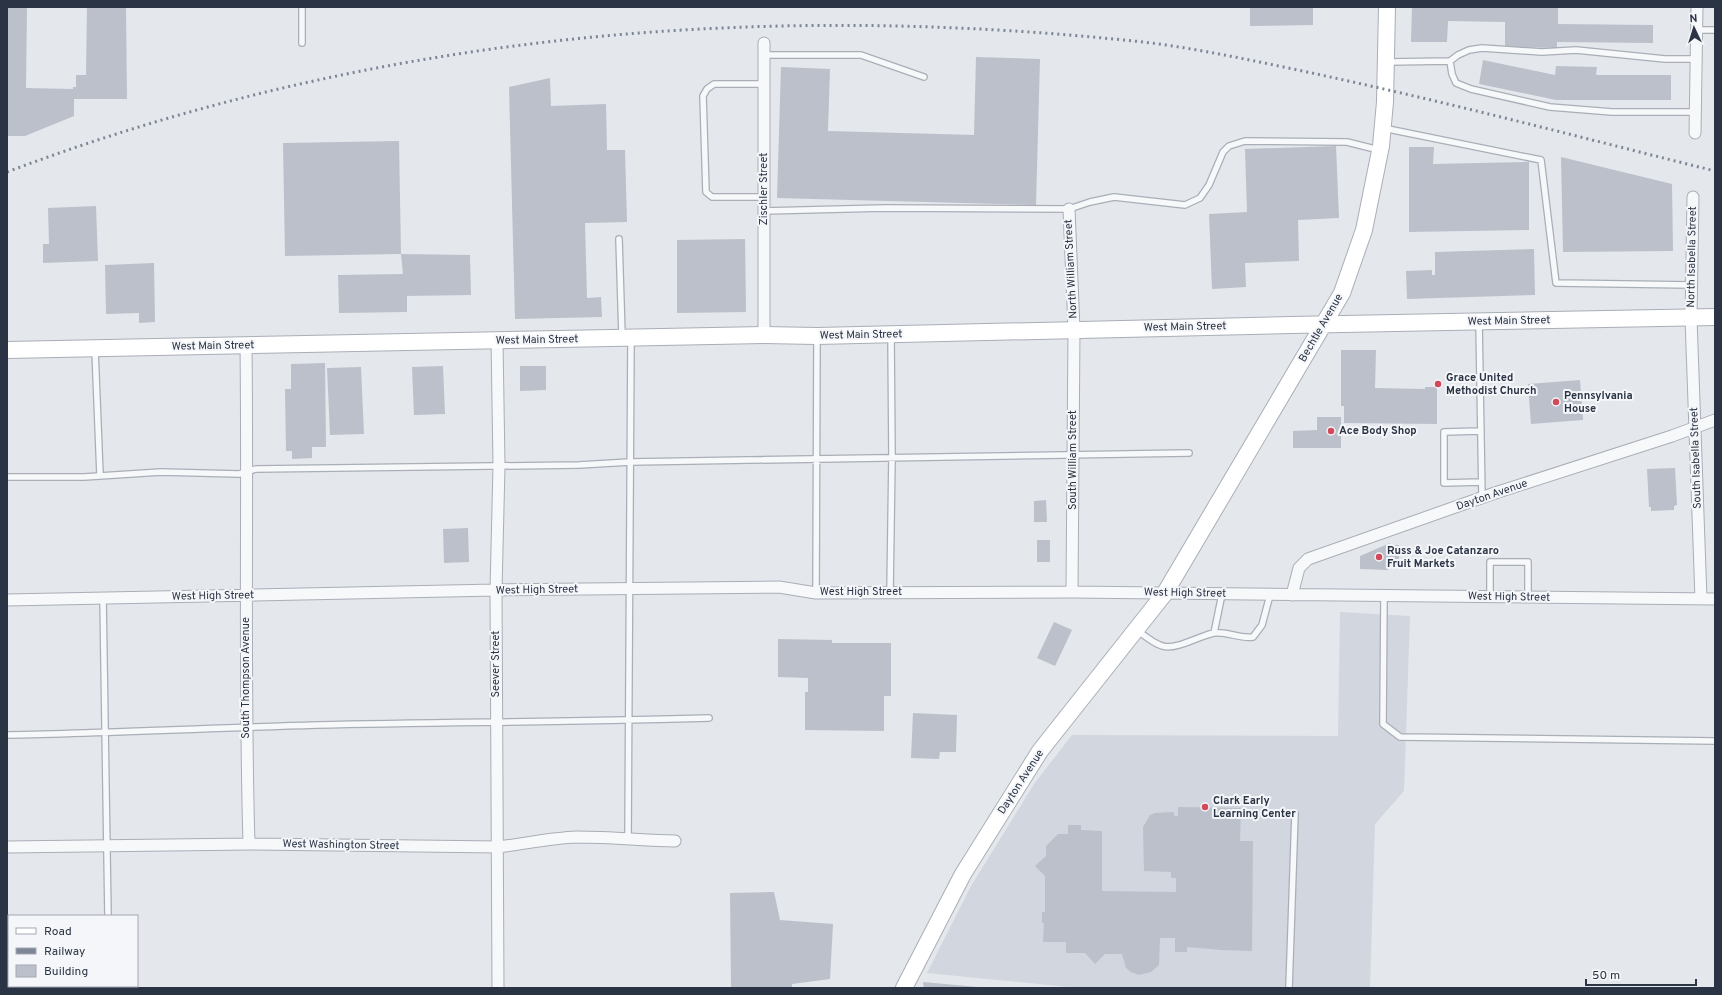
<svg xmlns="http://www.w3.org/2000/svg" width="1722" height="995" font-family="Overpass,sans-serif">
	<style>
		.built { fill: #d2d6de }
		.building { fill: #bbc0ca }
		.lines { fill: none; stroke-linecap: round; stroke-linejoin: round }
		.lane-casing { stroke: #a9aeb7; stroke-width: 8 }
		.street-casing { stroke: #a9aeb7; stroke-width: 13 }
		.secondary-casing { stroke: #a9aeb7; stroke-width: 18 }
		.lane { stroke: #f7f8fa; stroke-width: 5.5 }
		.street { stroke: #f7f8fa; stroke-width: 11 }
		.secondary { stroke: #fff; stroke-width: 16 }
		.rail { stroke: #7d8696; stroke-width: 3; stroke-dasharray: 2 4; stroke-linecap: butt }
		.poi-dot { fill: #d1495b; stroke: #f4f6f9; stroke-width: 1.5 }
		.labels { text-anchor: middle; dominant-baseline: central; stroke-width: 4; stroke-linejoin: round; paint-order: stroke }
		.street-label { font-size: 11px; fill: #2b3445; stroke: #f4f6f9 }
		.poi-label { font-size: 11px; font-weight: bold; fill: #2b3445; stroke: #f4f6f9; text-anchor: start }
	</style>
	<rect width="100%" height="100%" fill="#e4e7ec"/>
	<path class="built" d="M 1340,612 L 1410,616 L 1404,791 L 1375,824 L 1370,988 L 1078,988 L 927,973 L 971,886 L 1034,784 L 1072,735 L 1338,736 Z"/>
	<path class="building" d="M 7,7 L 27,7 L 26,88 L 73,89 L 73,87 L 76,87 L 76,75 L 86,75 L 87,7 L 126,7 L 127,99 L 74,99 L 74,116 L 25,136 L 7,136 Z
		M 1250,7 L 1313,7 L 1313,25 L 1250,26 Z
		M 1412,7 L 1558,7 L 1558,24 L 1653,25 L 1653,43 L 1557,42 L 1557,48 L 1505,47 L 1505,22 L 1448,21 L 1447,42 L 1411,42 Z
		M 976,57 L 1040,59 L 1036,205 L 777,198 L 781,67 L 830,69 L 828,131 L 974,135 Z
		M 1483,60 L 1555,75 L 1556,66 L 1597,67 L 1596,75 L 1671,75 L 1671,100 L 1556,100 L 1479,84 Z
		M 550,78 L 551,106 L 606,104 L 607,150 L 625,150 L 627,222 L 585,223 L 587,298 L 601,297 L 602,317 L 515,319 L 509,87 Z
		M 399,141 L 401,254 L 470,255 L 471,295 L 407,296 L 407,312 L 339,313 L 338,275 L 403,274 L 401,254 L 285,256 L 283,143 Z
		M 1336,146 L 1339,218 L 1298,220 L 1299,261 L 1245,263 L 1246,287 L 1212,289 L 1209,214 L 1247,212 L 1245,149 Z
		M 1409,147 L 1434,147 L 1433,164 L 1529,162 L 1529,230 L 1409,232 Z
		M 1561,157 L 1672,184 L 1673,251 L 1563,252 Z
		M 96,206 L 98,261 L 43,263 L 43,244 L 49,244 L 48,208 Z
		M 745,239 L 746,312 L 677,313 L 677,240 Z
		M 1534,249 L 1535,295 L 1407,299 L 1406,271 L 1432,270 L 1432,275 L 1435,275 L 1435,252 Z
		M 154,263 L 155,322 L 139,323 L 139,313 L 106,314 L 105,265 Z
		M 1341,350 L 1376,350 L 1375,388 L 1425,389 L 1425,387 L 1437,387 L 1437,424 L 1344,423 L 1344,406 L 1341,406 Z
		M 325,363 L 326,447 L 312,447 L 312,458 L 292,459 L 292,451 L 286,451 L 285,389 L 291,389 L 291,364 Z
		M 443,366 L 445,414 L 414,415 L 412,367 Z
		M 520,366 L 546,366 L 546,390 L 520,391 Z
		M 361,367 L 364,434 L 330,435 L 327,368 Z
		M 1580,380 L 1583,420 L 1531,424 L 1528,384 Z
		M 1317,417 L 1341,417 L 1341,448 L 1293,448 L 1293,431 L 1317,430 Z
		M 1675,468 L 1677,505 L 1674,506 L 1674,510 L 1651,511 L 1651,507 L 1649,507 L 1647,469 Z
		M 1046,500 L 1047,522 L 1034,522 L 1034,501 Z
		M 468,528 L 469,562 L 444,563 L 443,529 Z
		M 1037,540 L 1050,540 L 1050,562 L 1037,562 Z
		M 1390,543 L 1390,545 L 1399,545 L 1399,561 L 1388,561 L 1388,570 L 1360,569 L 1360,556 Z
		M 1054,622 L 1072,630 L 1055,666 L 1037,658 Z
		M 778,639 L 832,640 L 832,643 L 891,643 L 891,696 L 884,696 L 884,731 L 805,730 L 805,692 L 808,692 L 808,678 L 778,677 Z
		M 913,713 L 957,715 L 956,752 L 940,752 L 939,759 L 911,758 Z
		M 1178,807 L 1241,808 L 1240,841 L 1253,841 L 1252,951 L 1221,950 L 1187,947 L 1187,952 L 1175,952 L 1175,938 L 1160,938 L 1159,965 L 1151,972 L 1139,975 L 1131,972 L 1126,968 L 1122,954 L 1105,954 L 1095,964 L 1085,953 L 1066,953 L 1066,942 L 1043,942 L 1044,923 L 1042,923 L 1042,912 L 1045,912 L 1045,876 L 1035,866 L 1046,856 L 1046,846 L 1058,834 L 1068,834 L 1068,825 L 1081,825 L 1081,830 L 1102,831 L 1102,891 L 1176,892 L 1176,878 L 1171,878 L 1171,872 L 1144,871 L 1143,827 L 1150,815 L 1155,813 L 1174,812 L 1174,816 L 1178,816 Z
		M 774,892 L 780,920 L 833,924 L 830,979 L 792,984 L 792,988 L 731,988 L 730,893 Z
		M 923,982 L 978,987 L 978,988 L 924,988 Z"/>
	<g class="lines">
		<defs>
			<path id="lane" d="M 1697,30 L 1715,30
				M 302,43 L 302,7
				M 764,55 L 861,55 L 924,77
				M 1450,61 L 1452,74 L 1456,83 L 1471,89 L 1550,107 L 1612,112 L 1695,112
				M 1388,62 L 1450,61 L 1458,55 L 1469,50 L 1482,48 L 1542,52 L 1576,50 L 1665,59 L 1696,59
				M 1383,128 L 1541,160 L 1556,283 L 1692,285
				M 764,197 L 712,197 L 706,192 L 703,96 L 707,89 L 714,84 L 764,84
				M 764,211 L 884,208 L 1069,209 L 1090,202 L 1114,197 L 1185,205 L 1200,198 L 1209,185 L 1223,152 L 1229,146 L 1245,141 L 1347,142 L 1379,150
				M 619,239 L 622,336
				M 1479,322 L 1482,498
				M 95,350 L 100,475
				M 1481,431 L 1444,432 L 1444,483 L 1481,482
				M 7,477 L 84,477 L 161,472 L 239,474 L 256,469 L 579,465 L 630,462 L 1189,453
				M 890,592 L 892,457 L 891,336
				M 816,593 L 817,336
				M 1384,596 L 1383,724 L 1400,737 L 1715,741
				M 1490,597 L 1490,562 L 1528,562 L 1528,597
				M 103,598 L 108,916
				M 1138,631 C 1164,650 1165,651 1196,639 C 1202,637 1208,634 1214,633 C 1226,631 1240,639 1253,637 L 1262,625 L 1270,595
				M 1214,633 L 1222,594
				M 7,735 C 110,733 214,728 317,725 C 448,722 578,722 709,718
				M 628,839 L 631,338
				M 109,986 L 109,988
				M 1289,988 L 1295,814"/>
			<path id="street" d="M 1695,133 L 1697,7
				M 1693,197 L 1691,318 L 1701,599
				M 1069,209 L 1074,329 L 1072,592
				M 764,335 L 764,43
				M 497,340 L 499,466 L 496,590 L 498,988
				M 246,345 C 248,511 244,677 249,844
				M 1292,595 L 1299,568 L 1308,559 L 1495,493 L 1672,436 L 1715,420
				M 7,600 L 496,590 L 779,587 L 816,593 L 1072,592 L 1715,599
				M 7,847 L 249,844 L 498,847 C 524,844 550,838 577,837 C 609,837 642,840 675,841"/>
			<path id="secondary" d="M 7,350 L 764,335 L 817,336 L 1291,325 L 1715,317
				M 904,988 L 963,874 L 1040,751 L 1165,593 L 1342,293 L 1364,230 L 1381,146 L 1385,102 L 1387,7"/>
		</defs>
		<use href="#lane" class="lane-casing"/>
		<use href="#street" class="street-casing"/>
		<use href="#secondary" class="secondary-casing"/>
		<use href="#lane" class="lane"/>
		<use href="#street" class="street"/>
		<use href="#secondary" class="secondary"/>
		<path class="rail" d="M 7,172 C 375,33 762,0 1152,43 C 1204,50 1255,61 1307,72 C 1444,101 1579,137 1715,171"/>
	</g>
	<g class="poi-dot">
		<circle cx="1438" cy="384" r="4"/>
		<circle cx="1556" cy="402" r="4"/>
		<circle cx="1331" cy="431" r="4"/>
		<circle cx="1379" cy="557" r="4"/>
		<circle cx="1205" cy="807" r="4"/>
	</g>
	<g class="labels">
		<g class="street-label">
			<text transform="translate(764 189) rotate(-90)">Zischler Street</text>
			<text transform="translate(1692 257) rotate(-89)">North Isabella Street</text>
			<text transform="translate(1071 269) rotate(-93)">North William Street</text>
			<text transform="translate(1509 321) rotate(-1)">West Main Street</text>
			<text transform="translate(1185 327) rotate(-1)">West Main Street</text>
			<text transform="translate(1321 328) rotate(-60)">Bechtle Avenue</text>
			<text transform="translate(861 335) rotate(-1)">West Main Street</text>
			<text transform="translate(537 340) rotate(-1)">West Main Street</text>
			<text transform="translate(213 346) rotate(-1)">West Main Street</text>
			<text transform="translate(1696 458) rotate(-92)">South Isabella Street</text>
			<text transform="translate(1073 460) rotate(-90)">South William Street</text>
			<text transform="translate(1492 495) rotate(-19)">Dayton Avenue</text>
			<text transform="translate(537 590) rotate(-1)">West High Street</text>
			<text x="861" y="592">West High Street</text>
			<text transform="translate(1185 593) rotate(1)">West High Street</text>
			<text transform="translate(213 596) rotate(-1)">West High Street</text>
			<text transform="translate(1509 597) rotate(1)">West High Street</text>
			<text transform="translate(496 664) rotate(-90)">Seever Street</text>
			<text transform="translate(246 678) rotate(-90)">South Thompson Avenue</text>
			<text transform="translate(1021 782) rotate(-57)">Dayton Avenue</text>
			<text transform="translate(341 845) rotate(1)">West Washington Street</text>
		</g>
		<g class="poi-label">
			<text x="1446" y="378">Grace United<tspan x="1446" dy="13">Methodist Church</tspan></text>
			<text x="1564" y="396">Pennsylvania<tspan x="1564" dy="13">House</tspan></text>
			<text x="1339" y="431">Ace Body Shop</text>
			<text x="1387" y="551">Russ &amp; Joe Catanzaro<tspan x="1387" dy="13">Fruit Markets</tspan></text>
			<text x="1213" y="801">Clark Early<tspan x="1213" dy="13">Learning Center</tspan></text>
		</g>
	</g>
	<rect width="1722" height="995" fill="none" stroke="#2b3445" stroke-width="16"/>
	<rect x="8" y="915" width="130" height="72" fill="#f4f6f9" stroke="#a4a8b1"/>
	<rect x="16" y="928" width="20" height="6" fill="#ffffff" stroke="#a4a8b1"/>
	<text x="44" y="935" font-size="12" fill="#2b3445">Road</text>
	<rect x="16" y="948" width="20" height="6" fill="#7d8696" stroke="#a4a8b1"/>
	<text x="44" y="955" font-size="12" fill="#2b3445">Railway</text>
	<rect x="16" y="965" width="20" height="12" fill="#bbc0ca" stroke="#a4a8b1"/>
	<text x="44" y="975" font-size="12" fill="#2b3445">Building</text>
	<g transform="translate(1694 28) rotate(356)" stroke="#f4f6f9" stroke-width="3" paint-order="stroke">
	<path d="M0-3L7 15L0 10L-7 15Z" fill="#2b3445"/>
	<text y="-6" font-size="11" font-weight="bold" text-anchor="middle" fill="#2b3445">N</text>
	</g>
	<path d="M1586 979v6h110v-6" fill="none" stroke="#2b3445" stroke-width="2"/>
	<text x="1592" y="979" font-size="12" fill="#2b3445" stroke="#f4f6f9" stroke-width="3" paint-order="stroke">50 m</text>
</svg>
